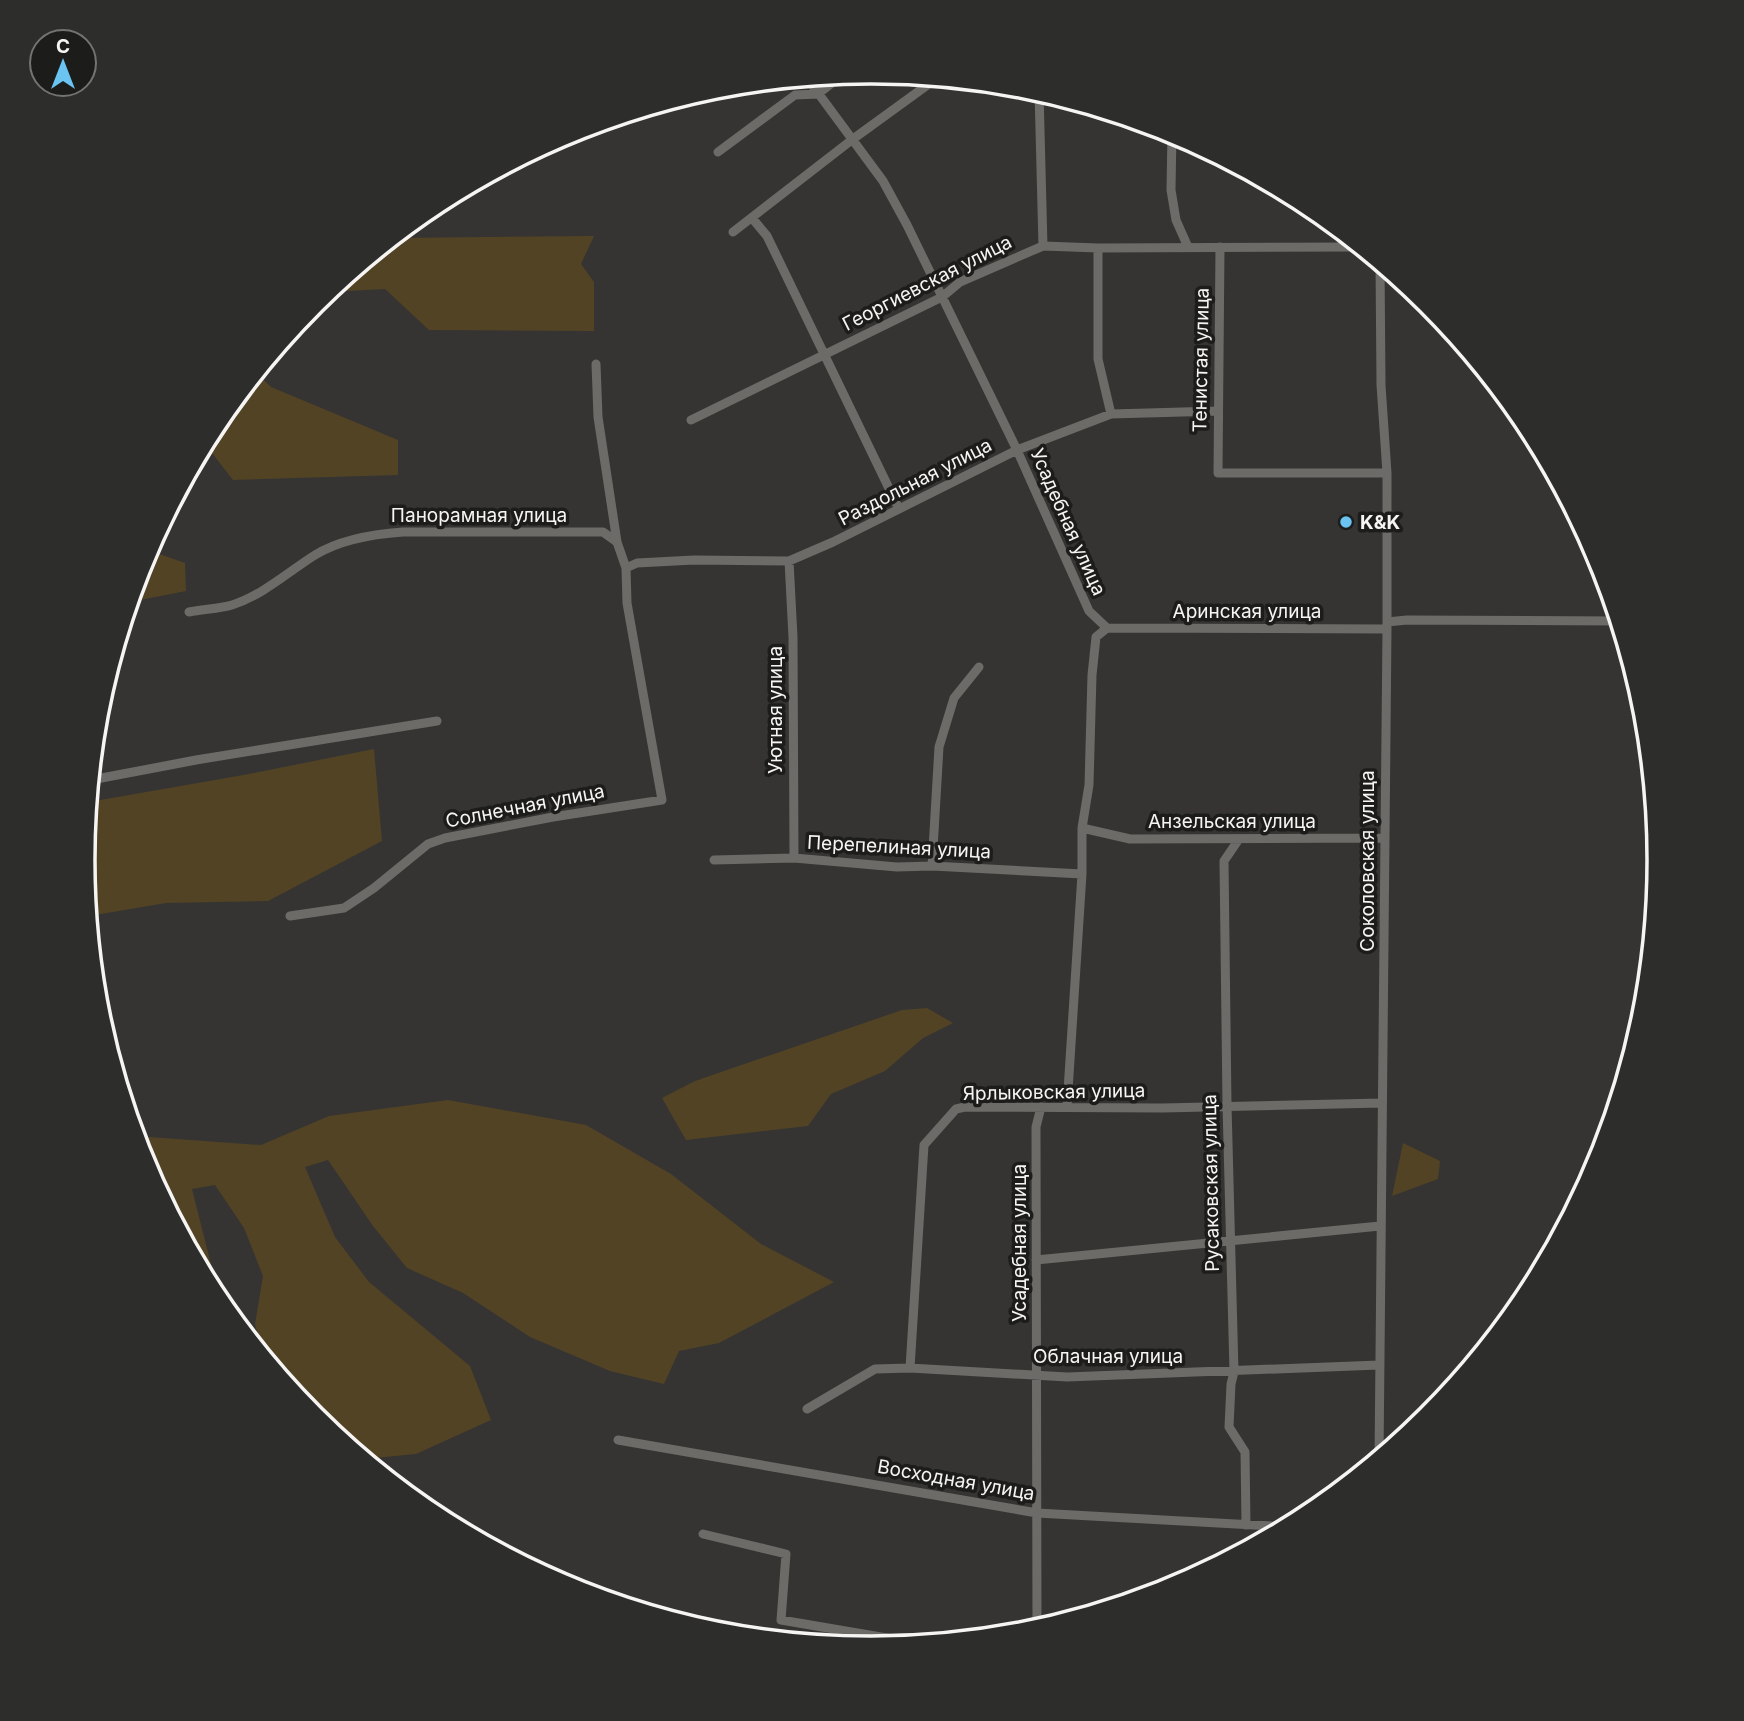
<svg xmlns="http://www.w3.org/2000/svg" width="1744" height="1721" font-family="Inter,sans-serif">
	<style>
		.green { fill: #524325 }
		.lines { fill: none; stroke-linecap: round; stroke-linejoin: round }
		.minor { stroke: #6c6b68; stroke-width: 9 }
		.poi-dot { fill: #6ac3f1; stroke: #1c1c1b; stroke-width: 2.5 }
		.labels { text-anchor: middle; dominant-baseline: central; stroke-width: 7; stroke-linejoin: round; paint-order: stroke }
		.street-label { font-size: 19px; fill: #f6f5f3; stroke: #1c1c1b }
		.poi-label { font-size: 19px; font-weight: bold; fill: #f6f5f3; stroke: #1c1c1b; text-anchor: start }
		.rim { fill: none; stroke: #f6f5f3; stroke-width: 3.5 }
	</style>
	<rect width="100%" height="100%" fill="#353432"/>
	<path class="green" d="M 594,236 L 581,264 L 594,282 L 594,331 L 429,330 L 385,289 L 328,292 L 394,238 Z
		M 257,373 L 271,387 L 398,440 L 398,475 L 233,480 L 205,444 L 216,422 Z
		M 148,550 L 185,563 L 186,591 L 130,602 Z
		M 374,749 L 382,841 L 268,901 L 166,903 L 89,916 L 83,860 L 89,802 L 249,774 Z
		M 927,1008 L 953,1023 L 923,1038 L 885,1071 L 831,1094 L 808,1126 L 686,1140 L 662,1098 L 695,1081 L 902,1010 Z
		M 448,1100 L 586,1125 L 671,1174 L 761,1244 L 834,1282 L 719,1343 L 679,1351 L 664,1384 L 610,1371 L 530,1337 L 463,1293 L 407,1268 L 373,1226 L 328,1160 L 305,1167 L 335,1237 L 369,1282 L 470,1366 L 491,1420 L 416,1454 L 364,1459 L 314,1418 L 263,1356 L 255,1324 L 263,1276 L 244,1228 L 215,1185 L 192,1189 L 221,1304 L 143,1162 L 135,1136 L 261,1145 L 329,1116 Z
		M 1403,1143 L 1440,1161 L 1438,1179 L 1392,1196 Z"/>
	<g class="lines">
		<path class="minor" d="M 807,78 L 883,181 L 907,225 L 1017,450 L 1089,611 L 1107,628
			M 1039,91 L 1043,246
			M 1172,131 L 1171,190 L 1176,220 L 1188,247
			M 718,152 L 795,95 L 818,94 L 842,75
			M 752,218 L 767,236 L 899,509
			M 733,232 L 853,139 L 937,78
			M 1220,247 L 1218,473 L 1387,473
			M 1098,248 L 1098,359 L 1111,414
			M 691,420 L 942,297 L 960,282 L 1043,246 L 1098,248 L 1362,247
			M 789,561 L 793,637 L 794,858
			M 626,568 L 637,563 L 694,560 L 789,561 L 833,542 L 1017,450 L 1111,414 L 1218,411
			M 189,612 C 203,609 219,609 232,605 C 263,595 288,572 315,555 C 341,539 374,534 403,532 L 603,532 L 617,542
			M 1387,622 L 1407,620 L 1620,621
			M 1107,628 L 1387,629
			M 91,780 L 196,760 L 437,721
			M 1082,828 L 1130,839 L 1384,838
			M 1239,839 L 1224,861 L 1227,1105 L 1234,1372 L 1231,1384 L 1229,1427 L 1245,1452 L 1246,1525
			M 714,860 L 794,858 L 897,867 L 932,866 L 1082,874
			M 932,866 L 939,747 L 954,698 L 979,667
			M 290,916 L 344,908 L 374,888 L 428,844 L 445,838 L 553,817 L 662,800 L 627,603 L 626,568 L 617,542 L 598,417 L 596,364
			M 1067,1106 L 1082,874 L 1082,828 L 1089,785 L 1092,675 L 1096,637 L 1107,628
			M 1036,1260 L 1380,1226
			M 910,1368 L 924,1145 L 956,1109 L 965,1107 L 1163,1108 L 1382,1103
			M 807,1409 L 875,1369 L 910,1368 L 1067,1377 L 1379,1365
			M 618,1440 L 1037,1513 L 1290,1527
			M 1379,1460 L 1387,629 L 1387,473 L 1381,385 L 1380,262
			M 703,1534 L 786,1554 L 781,1620 L 922,1644
			M 1037,1631 L 1036,1127 L 1041,1107"/>
	</g>
	<circle class="poi-dot" cx="1346" cy="522" r="7"/>
	<g class="labels">
		<g class="street-label">
			<text transform="translate(927 283) rotate(-27)">Георгиевская улица</text>
			<text transform="translate(1201 360) rotate(-89)">Тенистая улица</text>
			<text transform="translate(915 482) rotate(-27)">Раздольная улица</text>
			<text x="479" y="515">Панорамная улица</text>
			<text transform="translate(1068 522) rotate(66)">Усадебная улица</text>
			<text x="1247" y="611">Аринская улица</text>
			<text transform="translate(775 710) rotate(-90)">Уютная улица</text>
			<text transform="translate(525 806) rotate(-11)">Солнечная улица</text>
			<text x="1232" y="821">Анзельская улица</text>
			<text transform="translate(899 847) rotate(3)">Перепелиная улица</text>
			<text transform="translate(1367 861) rotate(-90)">Соколовская улица</text>
			<text transform="translate(1054 1092) rotate(-1)">Ярлыковская улица</text>
			<text transform="translate(1211 1183) rotate(-91)">Русаковская улица</text>
			<text transform="translate(1019 1243) rotate(-90)">Усадебная улица</text>
			<text x="1108" y="1356">Облачная улица</text>
			<text transform="translate(956 1480) rotate(10)">Восходная улица</text>
		</g>
		<g class="poi-label">
			<text x="1360" y="522">K&amp;K</text>
		</g>
	</g>
	<path d="M0 0H1744V1721H0ZM95 860a776 776 0 1 1 1552 0a776 776 0 1 1-1552 0Z" fill="#2d2d2c" fill-rule="evenodd"/>
	<path class="rim" d="M95 860a776 776 0 1 1 1552 0a776 776 0 1 1-1552 0Z"/>
	<g transform="translate(63 63)"><circle r="33" fill="#1c1c1b" stroke="#737371" stroke-width="2"/>
	<path d="M0-5L12 26L0 18L-12 26Z" fill="#6ac3f1"/>
	<text y="-10" font-size="19" font-weight="bold" text-anchor="middle" fill="#f6f5f3">С</text>
	</g>
</svg>
